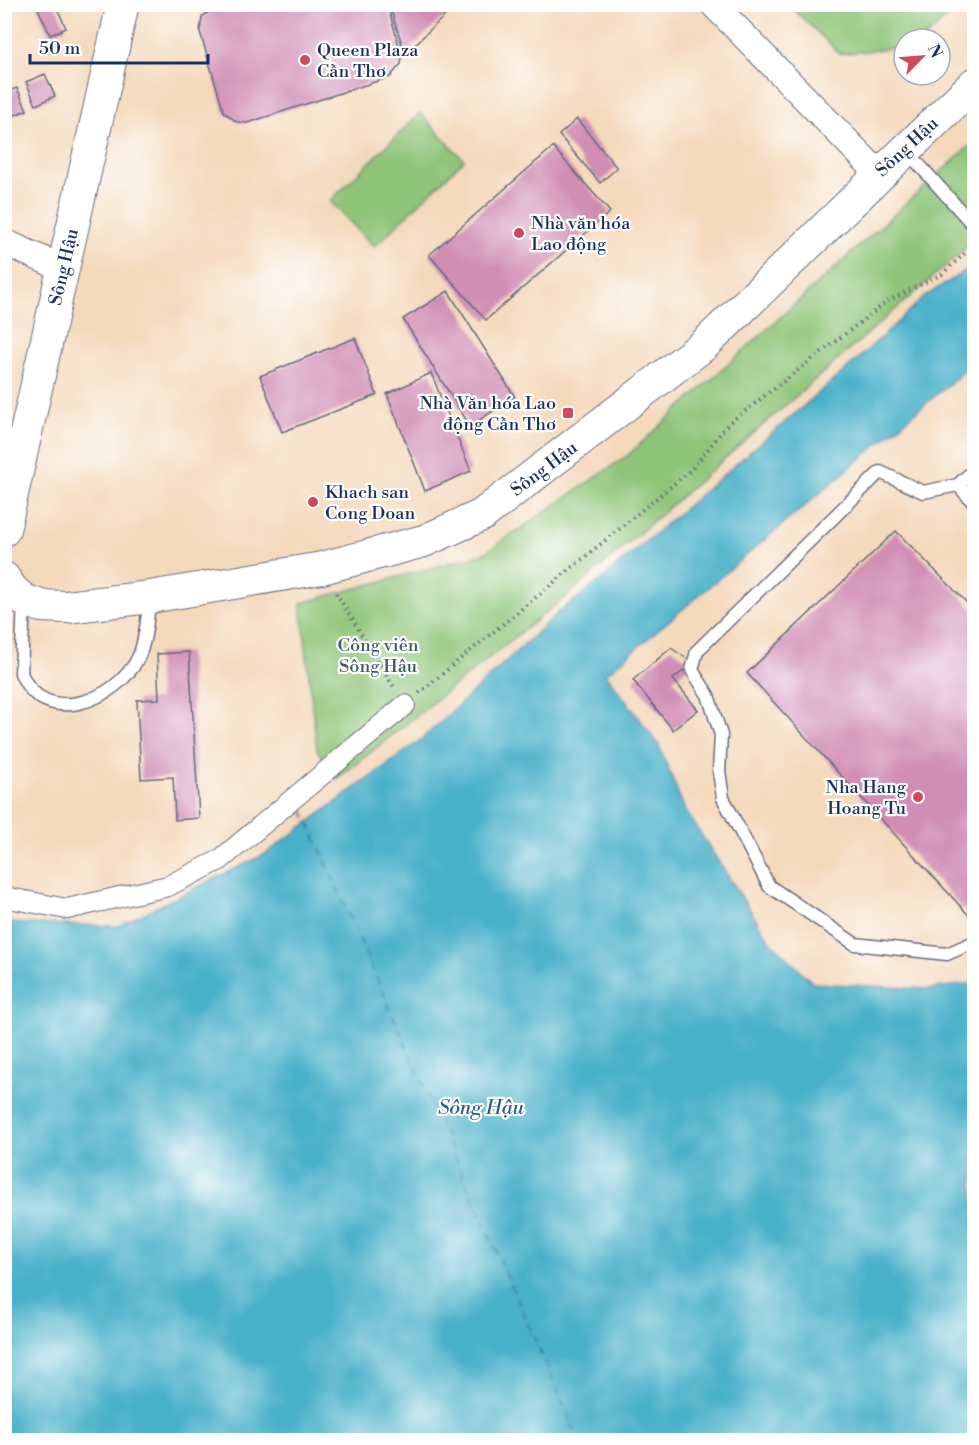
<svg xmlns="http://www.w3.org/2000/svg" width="979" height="1445" font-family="'Libre Bodoni',serif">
	<rect width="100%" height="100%" fill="#fff"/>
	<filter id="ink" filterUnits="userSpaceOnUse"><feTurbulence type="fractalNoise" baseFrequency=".0167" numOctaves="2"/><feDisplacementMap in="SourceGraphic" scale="12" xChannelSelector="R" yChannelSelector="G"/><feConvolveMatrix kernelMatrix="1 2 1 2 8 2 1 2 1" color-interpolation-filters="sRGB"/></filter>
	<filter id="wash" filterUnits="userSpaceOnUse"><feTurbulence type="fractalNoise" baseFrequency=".008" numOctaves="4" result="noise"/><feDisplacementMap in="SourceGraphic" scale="24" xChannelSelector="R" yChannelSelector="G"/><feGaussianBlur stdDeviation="1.35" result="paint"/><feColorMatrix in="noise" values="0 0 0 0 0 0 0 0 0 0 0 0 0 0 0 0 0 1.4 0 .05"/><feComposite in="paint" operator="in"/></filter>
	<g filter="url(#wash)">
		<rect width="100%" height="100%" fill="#f4d9bb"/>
		<path fill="#8ec578" stroke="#547a6b" stroke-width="1.5" d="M789 5H961L924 39H904V47L840 54Z
			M420 113 464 160 374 247 330 201Z
			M974 142V241L573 591 337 779 317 750 301 603 483 554 628 455Z"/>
		<path fill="#4ab0c9" stroke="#327094" stroke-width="1.5" d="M974 265V363L606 674 659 745 684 808 770 941 813 983 929 989 974 983V1440H5V923L118 926 265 854 422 739 561 610 601 580 858 359 924 297Z"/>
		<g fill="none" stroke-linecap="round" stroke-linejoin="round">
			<path stroke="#2b5c83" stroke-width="1.5" stroke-dasharray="8 6" stroke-linecap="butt" d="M303 810 579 1440"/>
		</g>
		<g id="blocks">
			<path fill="#d08eb5" d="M36 4H55L66 28 50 35Z
				M219 4H387L402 56 401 64 390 77 247 123 237 122 224 112 200 32 202 17Z
				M389 4H457L405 54Z
				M45 74 55 96 36 105 26 82Z
				M17 88 27 110 5 119 4 93Z
				M577 119 617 168 600 183 559 135Z
				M553 147 610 212 486 320 429 255Z
				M448 291 515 397 470 426 403 319Z
				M355 338 377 395 282 432 260 376Z
				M431 373 471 471 425 491 387 394Z
				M896 531 974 610V921L747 673Z
				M671 648 693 663 673 679 698 710 673 730 633 680Z
				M189 652 199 818 175 820 173 777 141 779 137 700 159 699 157 654Z"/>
		</g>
	</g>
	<g filter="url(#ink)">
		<use href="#blocks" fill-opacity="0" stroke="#676a7f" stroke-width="1.5"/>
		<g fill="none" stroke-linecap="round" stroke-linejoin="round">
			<g stroke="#676a7f" stroke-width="15">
				<path id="service" d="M906 150 974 226
					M974 470 958 485 974 503
					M958 485 923 492 880 472 697 651 692 670 708 695 721 735 719 771 723 798 769 886 855 944 947 954 974 942
					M24 601 21 673C43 729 117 701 138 658 146 642 147 617 150 599"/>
			</g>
			<g stroke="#676a7f" stroke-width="22">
				<path id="pedestrian" d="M4 897 67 909 168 886 220 860 405 705"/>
			</g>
			<g stroke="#676a7f" stroke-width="28">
				<path id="minor" d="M713 4 879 174
					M4 242 64 269"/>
			</g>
			<g stroke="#676a7f" stroke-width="34">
				<path id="tertiary" d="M4 530 123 4
					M4 578 13 591 24 600 41 606 66 607 150 597 322 568 424 541 482 515 704 345 974 84"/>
			</g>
			<path stroke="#676a7f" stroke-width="4" stroke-dasharray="1.5 4.5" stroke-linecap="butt" d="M336 593 395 689
				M419 693 691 470 728 424 888 301 942 274 974 245"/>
			<use href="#service" stroke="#fff" stroke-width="12"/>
			<use href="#pedestrian" stroke="#fff" stroke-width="20"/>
			<use href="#minor" stroke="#fff" stroke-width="26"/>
			<use href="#tertiary" stroke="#fff" stroke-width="32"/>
		</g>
	</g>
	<g fill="#d1495b" stroke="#fff" stroke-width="2">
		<circle cx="305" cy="60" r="6"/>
		<circle cx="519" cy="233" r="6"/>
		<rect x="562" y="407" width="12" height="12" rx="3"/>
		<circle cx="313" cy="502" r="6"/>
		<circle cx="918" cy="797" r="6"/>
	</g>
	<g text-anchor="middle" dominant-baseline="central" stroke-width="4.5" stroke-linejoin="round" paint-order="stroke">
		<g font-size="18" fill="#1b2f5e" stroke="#fff" text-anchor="start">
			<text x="317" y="50">Queen Plaza<tspan x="317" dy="21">Cần Thơ</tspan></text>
			<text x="531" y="223">Nhà văn hóa<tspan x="531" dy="21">Lao động</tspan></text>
			<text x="556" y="403" text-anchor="end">Nhà Văn hóa Lao<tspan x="556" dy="21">động Cần Thơ</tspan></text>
			<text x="325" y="492">Khach san<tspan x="325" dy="21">Cong Doan</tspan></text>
			<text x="906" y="787" text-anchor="end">Nha Hang<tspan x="906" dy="21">Hoang Tu</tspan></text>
		</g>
		<g font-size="18" fill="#1b2f5e" stroke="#fff">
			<text transform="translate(907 147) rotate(-43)">Sông Hậu</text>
			<text transform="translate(64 267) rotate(-77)">Sông Hậu</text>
			<text transform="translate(544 469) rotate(-37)">Sông Hậu</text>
		</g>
		<g font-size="18" fill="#3e5c66" stroke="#fff">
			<text x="378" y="645">Công viên<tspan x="378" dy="21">Sông Hậu</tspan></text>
		</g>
		<g font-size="20" font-style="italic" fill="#2b5c83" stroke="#fff">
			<text x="481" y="1108">Sông Hậu</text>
		</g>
	</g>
	<rect width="979" height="1445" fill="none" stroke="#fff" stroke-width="24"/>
	<g transform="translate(922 57) rotate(65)"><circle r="28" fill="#ffffff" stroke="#a4acbf" stroke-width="1.5"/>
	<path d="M0-4.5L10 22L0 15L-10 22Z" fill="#d1495b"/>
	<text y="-9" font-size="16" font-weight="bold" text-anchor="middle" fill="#1b2f5e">N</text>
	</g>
	<path d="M30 54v9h178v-9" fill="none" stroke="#1b2f5e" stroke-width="3"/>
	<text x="39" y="54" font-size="18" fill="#1b2f5e" stroke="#ffffff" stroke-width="4.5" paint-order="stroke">50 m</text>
</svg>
